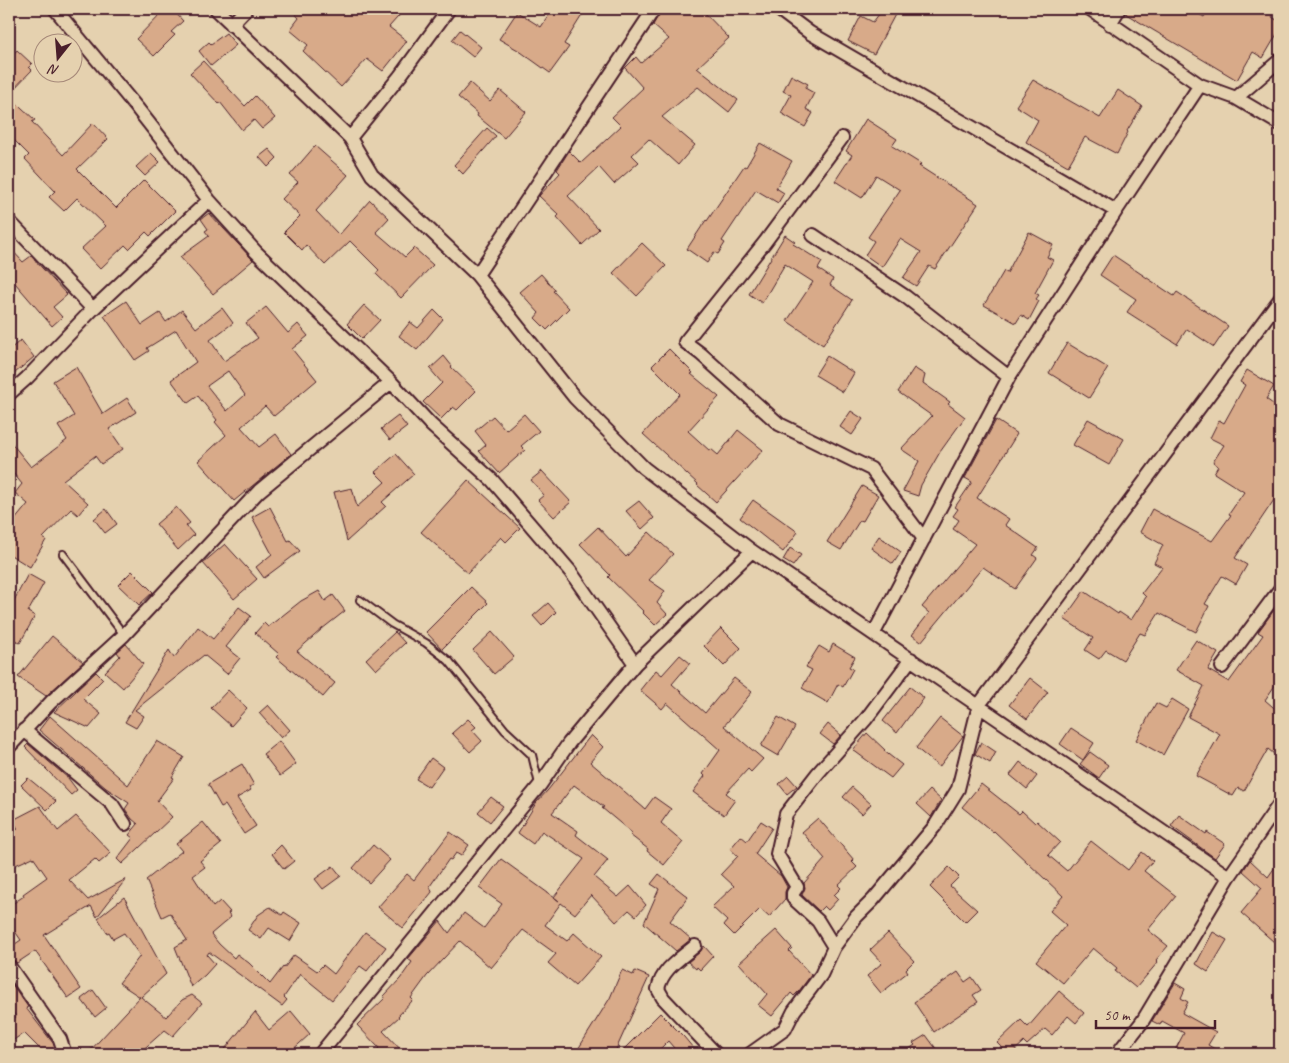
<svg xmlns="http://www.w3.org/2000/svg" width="1289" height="1063" font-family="Caveat,sans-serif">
	<rect width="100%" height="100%" fill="#e5d1af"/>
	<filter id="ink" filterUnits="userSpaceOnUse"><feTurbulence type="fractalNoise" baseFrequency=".02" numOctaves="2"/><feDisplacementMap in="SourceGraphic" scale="10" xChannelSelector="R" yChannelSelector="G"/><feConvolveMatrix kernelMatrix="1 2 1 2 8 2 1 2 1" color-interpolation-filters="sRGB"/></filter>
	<g filter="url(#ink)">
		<path fill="#d8aa89" stroke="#4a1f2b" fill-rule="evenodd" d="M165 9H172L183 21 171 32 175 35 154 56 136 39Z
			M291 9H405L389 27 407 41 383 71 367 59 341 87 303 51 308 45 290 30 299 18Z
			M553 9H586L564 44 569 47 550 73 518 50 499 39 517 12 541 27Z
			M662 9H701L729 38 697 68 738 100 729 112 698 87 662 117 695 145 678 165 649 139 632 155 639 162 614 184 599 167 568 196 599 229 582 245 557 217 559 215 539 196 560 173 557 170 569 151 581 163 621 126 612 117 643 88 625 68 636 57 641 63 669 39 653 25Z
			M883 9H898L874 54 848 41 861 16 873 22Z
			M1127 9H1190L1204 17 1208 9H1277L1272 17 1280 22V29L1263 58 1253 52 1237 80 1126 14Z
			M460 30 481 47 473 57 452 40Z
			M226 33 236 45 211 66 199 51 209 42 211 44Z
			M17 50 32 64 29 67 32 70 9 94V59Z
			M203 61 245 106 255 96 275 118 262 129 254 120 242 130 220 102 219 104 190 73Z
			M791 75 808 84 805 88 814 93 806 109 813 113 805 127 781 113 791 95 783 91Z
			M1033 80 1100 118 1118 90 1142 106 1127 131 1128 132 1117 154 1085 137 1068 166 1026 142 1038 120 1016 106Z
			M470 83 490 101 500 90 526 112 504 138 477 116 478 114 458 97Z
			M9 96 35 120 32 122 63 155 93 123 108 139 77 169 116 208 144 180 175 211 150 236 146 232 129 249 125 245 100 269 81 249 106 226 77 198 64 211 49 197 55 191 25 159 29 155 9 135Z
			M866 119 897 139 892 146 921 164 919 166 978 204 935 269 929 266 916 286 903 278 921 252 900 239 882 267 865 255 874 241 868 237 900 190 876 175 862 198 835 181 852 155 846 151Z
			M487 128 496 136 463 174 454 165Z
			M760 143 792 161 776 188 784 193 778 203 756 190 722 241 725 243 718 254 714 252 707 263 687 249 706 220 707 221 744 166 746 167Z
			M315 146 348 175 316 211 339 235 370 200 389 218 376 232 405 257 414 248 433 265 401 298 376 274 379 270 350 241 325 265 306 245 302 250 284 232 300 216 282 199 298 182 290 175Z
			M269 149 277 158 268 167 259 157Z
			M151 153 160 162 145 176 136 167Z
			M209 213 253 260 213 294 180 257 209 236 205 231 208 229 201 219Z
			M1029 232 1053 245 1047 257 1053 260 1035 293 1039 295 1036 299 1039 301 1029 320 1021 315 1016 323 984 305 1004 271 1007 273Z
			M785 235 795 242 793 244 822 262 818 269 833 279 830 285 852 300 823 345 787 321 813 282 785 264 762 303 749 294Z
			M642 243 666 266 637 296 613 273Z
			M9 247 23 262 31 256 67 295 53 307 62 317 52 326 9 276Z
			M1113 255 1174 296 1177 292 1228 326 1214 347 1187 329 1177 344 1127 312 1136 299 1100 275Z
			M541 274 555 290 553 291 569 308 547 330 535 318 539 313 520 292Z
			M126 301 142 325 160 313 166 322 182 310 196 328 222 308 233 323 210 340 224 361 258 338 246 323 266 307 288 333 298 324 308 336 292 349 317 380 274 416 265 406 241 427 259 447 276 434 291 454 234 501 198 461 226 435 215 422 217 420 198 396 188 403 171 380 196 362 176 330 147 348 149 351 135 360 104 316ZM228 371 245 395 227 411 207 386Z
			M364 305 380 320 362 339 347 324Z
			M434 310 443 319 417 350 399 336 410 322 418 328Z
			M21 340 34 357 9 378V350Z
			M1067 343 1108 368 1089 398 1049 373Z
			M669 349 693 373 691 374 719 397 688 431 710 451 711 449 718 455 738 430 763 450 716 502 697 485 698 484 643 434 680 394 652 366Z
			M444 356 452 366 451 367 476 391 457 410 453 407 441 419 423 402 442 383 430 369Z
			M827 356 854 373 843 392 815 375Z
			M76 367 103 414 127 398 136 412 109 429 123 449 101 464 95 456 63 480 88 503 78 515 71 509 43 538 46 540 30 567 9 554V518L14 521 28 504 15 493 22 484 9 468V440L31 467 67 440 58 426 74 416 53 381Z
			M914 368 925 375 923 383 950 402 948 404 965 417 940 452 921 485 918 496 903 491 919 461 901 449 932 416 898 392Z
			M1247 370 1274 386 1266 399 1280 409V491L1235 558 1247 565 1236 584 1222 576 1205 604 1209 606 1196 632 1159 613 1145 635 1140 633 1123 660 1106 650 1099 659 1085 650 1093 638 1064 619 1084 591 1118 614 1119 612 1131 620 1146 597 1142 593 1162 567 1154 563 1163 545 1140 532 1152 509 1212 541 1231 515 1229 514 1244 492 1214 473 1218 466 1213 462 1224 445 1210 438 1219 420 1224 423 1245 385 1240 382Z
			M851 411 863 419 852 435 840 427Z
			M524 414 539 431 521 446 525 450 499 473 479 451 486 445 475 431 493 416 506 430Z
			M398 416 407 427 390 440 381 429Z
			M1088 419 1124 439 1109 465 1073 445Z
			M996 420 1017 434 977 498 1009 519 1005 525 1038 548 1033 555 1037 558 1015 589 983 567 921 642 912 635 929 613 922 607 975 544 953 529 959 520 953 516 958 509 955 507 972 482 965 478Z
			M396 454 414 474 382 502 386 506 347 541 334 492 352 488 357 507 385 482 375 472Z
			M542 471 571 502 554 517 538 500 544 495 531 480Z
			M468 480 520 528 506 542 501 537 468 573 421 532Z
			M862 486 878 495 863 521 860 520 841 550 827 542Z
			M753 500 798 532 783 552 740 518Z
			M639 501 654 518 642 529 626 511Z
			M176 507 190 523 186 526 194 535 178 550 156 524Z
			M270 507 288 541 290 540 300 551 264 578 256 567 272 554 252 517Z
			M106 509 117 524 105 533 94 519Z
			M598 527 626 557 649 532 673 554 649 580 665 591 657 603 667 614 655 625 642 612 643 611 608 577 610 575 580 544Z
			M879 536 901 552 893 564 871 548Z
			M225 544 257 579 234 599 203 563Z
			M790 548 801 555 793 566 783 560Z
			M132 571 153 592 139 605 118 585Z
			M28 574 44 583 28 612 35 616 20 643 9 636V610Z
			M471 587 488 603 442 649 426 632Z
			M319 591 325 601 333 595 345 611 322 629 297 651 335 683 323 697 276 657 279 654 255 633 264 623 268 627 301 601Z
			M1280 602V678L1265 700 1280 713V759L1268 749 1244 791 1238 788 1233 796 1196 776 1220 734 1188 717 1204 686 1176 670 1196 640 1218 653 1208 670 1229 682 1263 635 1258 632Z
			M548 603 556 612 542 626 533 616Z
			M239 607 251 616 226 647 240 658 227 674 204 655 135 710 144 716 136 728 125 722 169 650 174 658 198 627 213 639Z
			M721 628 741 648 724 666 704 646Z
			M395 632 405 643 376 670 366 659Z
			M492 632 514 657 494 674 473 650Z
			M52 636 83 662 46 696 18 677Z
			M126 644 143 664 123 688 105 672 120 656 117 652Z
			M833 644 855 657 849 667 853 669 843 687 838 684 828 703 802 688 812 670 806 667 819 646 829 652Z
			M680 655 690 663 672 684 705 713 734 678 752 692 724 726 763 759 751 772 748 769 726 793 735 800 724 815 693 792 705 776 703 774 720 750 667 703 662 709 640 690 656 670 662 675Z
			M96 672 103 679 83 699 101 714 89 728 54 712Z
			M1030 678 1048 692 1027 719 1009 705Z
			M910 687 924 698 917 708 916 707 897 733 883 721Z
			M228 690 247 708 231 726 211 708Z
			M1172 699 1188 709 1163 755 1136 740 1156 703 1166 708Z
			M268 705 290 730 281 738 259 713Z
			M50 716 128 785 157 741 184 757 172 777 174 778 157 801 172 817 122 864 117 859 133 838 129 835 138 824 132 819 125 809 129 803 106 788 39 730Z
			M778 717 795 727 778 756 761 746Z
			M940 718 963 736 939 767 916 748Z
			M468 719 476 727 472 730 482 741 470 752 452 733Z
			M828 724 841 735 833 744 820 734Z
			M1071 728 1094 743 1083 760 1060 744Z
			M867 733 885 750 884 751 902 765 891 778 853 750Z
			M591 735 603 747 590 762 645 809 654 797 671 809 661 823 683 842 664 865 647 851 648 849 630 835 632 833 602 808 604 807 574 785 552 813 578 831 576 835 608 860 594 877 618 897 630 886 646 905 636 916 629 910 616 922 591 895 575 914 561 903 545 925 567 941 574 933 601 957 575 986 548 963 556 954 523 930 491 968 460 941 427 976 411 998 413 1000 398 1016 399 1017 383 1031 405 1054H372L379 1048 357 1025 385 998 384 996 400 979 412 962 408 959 440 921 449 933 464 913 484 928 502 904 479 888 501 859 559 901 554 897 584 859 542 831 533 844 518 833 536 803 548 790Z
			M279 741 296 764 280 776 263 754Z
			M981 742 996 752 990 763 975 754Z
			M28 744 68 778 77 790 71 795 25 747Z
			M1090 752 1108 765 1099 778 1080 764Z
			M431 758 443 767 429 787 416 779Z
			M1020 762 1037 776 1027 789 1010 775Z
			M242 764 254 785 249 787 251 790 237 798 256 826 244 834 225 805 221 807 208 784Z
			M788 776 797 786 787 794 779 784Z
			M28 778 56 801 47 810 21 785Z
			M981 784 1019 814 1022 811 1035 823 1037 821 1060 842 1048 855 1067 871 1091 841 1128 870 1142 852 1153 861 1144 871 1176 896 1148 930 1168 946 1156 960 1158 962 1136 988 1115 971 1117 968 1093 948 1063 983 1036 961 1066 925 1050 911 1063 896 994 831 993 832 962 807Z
			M852 787 871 804 862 814 843 797Z
			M930 790 941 800 931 817 917 804Z
			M491 797 503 806 490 822 478 812Z
			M40 806 58 831 76 816 111 853 99 863 95 859 69 880 88 900 126 879 97 917 91 906 44 935 81 989 68 998 35 951 17 963 13 959 9 958V948L21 940 9 923V906L24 896 23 894 47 877 33 857 9 868V833L18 829 13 820Z
			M1179 815 1206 834 1207 832 1225 844 1215 858 1171 826Z
			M818 818 854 860 852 862 857 867 838 885 841 888 834 895 838 899 828 910 824 906 819 911 802 895 805 888 804 883 825 859 802 832Z
			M761 821 772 828 755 854 781 876 787 887 785 892V899L769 917 760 909 734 935 724 925 727 921 712 907 734 886 721 874 738 856 730 849 741 836 747 841Z
			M203 822 221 844 200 861 205 867 193 876 213 907 220 901 230 912 228 913 231 917 211 934 219 944 234 958 237 954 249 963 270 984 283 967 284 968 294 955 317 971 323 965 334 974 365 932 386 947 367 971 360 966 332 1000 300 974 284 997 287 1000 282 1006 209 952 207 955 215 964 205 975 191 987 175 947 187 940 170 913 162 917 146 880 182 851 176 844Z
			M450 832 469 845 461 856 456 853 451 860 449 859 430 886 432 892 403 928 378 907 407 874 414 880Z
			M281 845 294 861 284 869 272 854Z
			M373 845 390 860 369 883 353 868Z
			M1250 860 1268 877 1280 860V935L1274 942 1241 913 1262 888 1243 871Z
			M333 866 341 876 323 889 315 879Z
			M949 867 959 877 950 886 977 910 965 922 930 887Z
			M659 874 688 897 670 921 691 939 676 951 644 923 659 889 651 884Z
			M124 897 166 974 141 997 166 1017 182 1000 192 995 202 1003 173 1036 165 1030 138 1054H87L140 997 119 983 140 956 124 933 113 939 109 932 107 933 98 918Z
			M270 907 282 915 284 912 301 923 290 941 269 928 261 939 248 930 258 915Z
			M776 930 792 948 789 951 811 975 799 991 794 996 791 993 772 1016 758 1005 767 994 739 963Z
			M1213 932 1227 940 1208 972 1196 964Z
			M888 933 914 961 906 969 908 972 881 993 867 976 882 963 870 950Z
			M704 946 713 956 700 970 697 967 696 969 688 962 700 952Z
			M622 970 633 975 635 971 649 977 614 1054H575L610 998Z
			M958 972 965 982 972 977 981 990 973 995 978 1002 934 1032 914 1002Z
			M9 980 28 1007 26 1008 53 1043 56 1052 53 1054H45L24 1033 9 1043V1022L16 1017 9 1005Z
			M1175 983 1185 989 1181 998 1188 1002 1182 1013 1216 1032 1208 1045 1223 1054H1173L1184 1033 1162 1021 1160 1025 1152 1021Z
			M93 990 106 1008 95 1017 81 999Z
			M1059 991 1084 1013 1076 1023 1068 1016 1052 1035 1045 1029 1027 1045 1024 1042 1011 1054H1008L997 1043 1021 1020 1028 1027Z
			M291 1011 310 1034 288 1054H221L255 1012 269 1030Z
			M660 1013 684 1037 698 1054H679L668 1041 655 1054H619Z
			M926 1035 940 1054H902L915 1045 913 1043Z"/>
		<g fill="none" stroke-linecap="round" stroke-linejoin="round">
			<g stroke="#4a1f2b" stroke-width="10">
				<path id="lane" d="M63 554 124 635
					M360 600 392 624 426 643 449 661 505 730 532 755 539 784"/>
			</g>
			<g stroke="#4a1f2b" stroke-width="16">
				<path id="street" d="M55 9 137 108 209 200 256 252 391 382 431 425 492 480 570 571 635 664 569 743 540 785 320 1054
					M216 9 350 138 372 175 477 275 575 398 644 468 752 551 1229 877
					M778 9 810 33 1116 211
					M1090 9 1200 85 1236 98 1280 124
					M1110 24 1119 9
					M231 25 246 9
					M1236 98 1280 60
					M350 138 400 76 449 9
					M842 138 765 242 685 342 701 354 779 424 871 469 924 539
					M9 221 93 309
					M813 235 906 297 1009 377
					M477 275 654 9
					M9 394 27 378 93 309 209 200
					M874 633 1009 377 1116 211 1200 85
					M635 664 752 551
					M1222 667 1280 589
					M24 730 112 804 125 824
					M9 747 51 702 124 635 259 491 391 382
					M695 946C680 959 662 969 658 989L663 998 716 1054
					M834 947 818 921 793 898V893L797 887 777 854 786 814 818 773 866 719 911 659
					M9 966 60 1039 65 1054
					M750 1054 785 1029 794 1011 821 975 834 947 856 917 873 900 935 826 958 789 979 705 1280 299
					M1117 1054 1142 1022 1229 877 1280 803"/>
			</g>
			<use href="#lane" stroke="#e5d1af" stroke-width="6"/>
			<use href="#street" stroke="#e5d1af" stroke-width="12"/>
		</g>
	</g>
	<rect width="1289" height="1063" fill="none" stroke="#e5d1af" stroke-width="30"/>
	<rect x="15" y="15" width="1259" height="1033" fill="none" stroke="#4a1f2b" stroke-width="2" filter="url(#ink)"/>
	<g transform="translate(58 58) rotate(197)"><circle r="24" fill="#e5d1af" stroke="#a78a7a"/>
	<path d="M0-4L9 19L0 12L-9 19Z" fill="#4a1f2b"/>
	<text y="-8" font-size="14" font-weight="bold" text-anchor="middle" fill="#4a1f2b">N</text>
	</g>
	<path d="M1096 1020v8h119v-8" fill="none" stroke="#4a1f2b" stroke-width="2.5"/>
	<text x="1104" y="1020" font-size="15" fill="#4a1f2b" stroke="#e5d1af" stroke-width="4" paint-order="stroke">50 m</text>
</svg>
